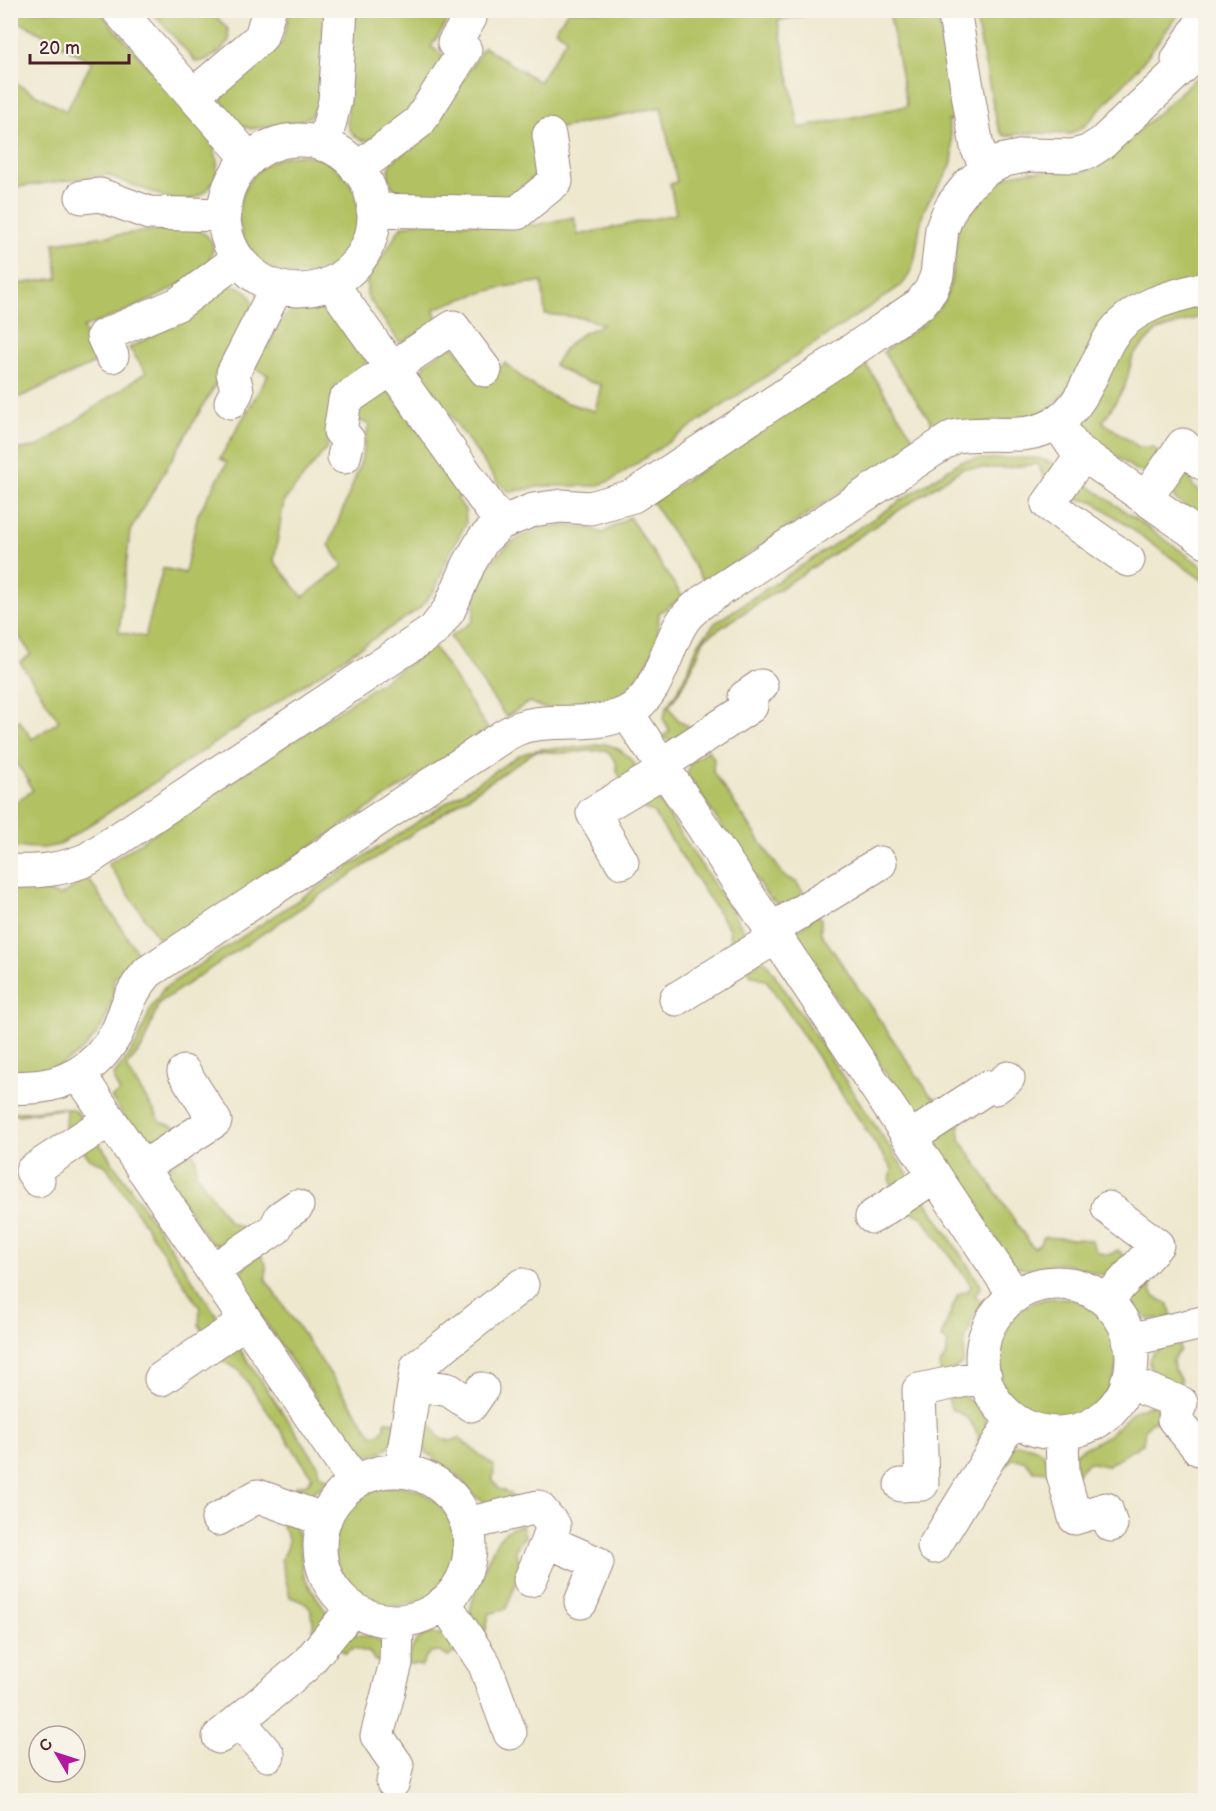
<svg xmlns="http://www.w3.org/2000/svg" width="1216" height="1811" font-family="'Balsamiq Sans',sans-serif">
	<rect width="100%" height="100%" fill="#f7f3e8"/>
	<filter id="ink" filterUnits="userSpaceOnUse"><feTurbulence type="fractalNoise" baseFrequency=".0167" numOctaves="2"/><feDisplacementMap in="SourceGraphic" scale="12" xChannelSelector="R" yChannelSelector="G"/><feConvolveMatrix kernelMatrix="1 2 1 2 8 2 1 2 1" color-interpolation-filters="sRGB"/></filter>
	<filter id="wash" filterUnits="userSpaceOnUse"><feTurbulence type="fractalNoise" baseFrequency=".008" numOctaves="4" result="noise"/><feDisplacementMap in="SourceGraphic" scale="24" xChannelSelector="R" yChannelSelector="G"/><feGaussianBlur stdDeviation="1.35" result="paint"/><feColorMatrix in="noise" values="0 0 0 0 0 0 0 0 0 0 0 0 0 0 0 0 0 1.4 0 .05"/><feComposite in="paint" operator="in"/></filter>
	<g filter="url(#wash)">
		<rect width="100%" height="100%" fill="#eee8cf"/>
		<path fill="#b2c264" stroke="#7e7048" stroke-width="1.5" d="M1037 10H1181V11L1139 67 1086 125 1071 134 1028 133 1005 136 1001 133 997 124 976 19C991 4 1016 10 1033 17Z
			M11 11H99L207 133C226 166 219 196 178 202L107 175 11 188 10 80 66 111 92 62 11 17Z
			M151 11H211L228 29 229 40C221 53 211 60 196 62Z
			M290 11H325L320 103 311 116 299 122 251 129 241 125 227 111 222 102 221 92 246 64 252 67 282 43Z
			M353 11H454L431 47 445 56C432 75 421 98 406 116 398 125 374 144 362 140 353 136 349 131 347 123Z
			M568 11H822L778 21 799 128 907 106 889 11H937L957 119 948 121C950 134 955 149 952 162 947 178 933 191 926 206 913 234 923 259 902 285L612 480 596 486H544L510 492 498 483 421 373 426 363 452 345 483 383 505 363C535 391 555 401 595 411L601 385 577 378 554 365 565 348 580 335 603 324 583 318 545 314 542 282C504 284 469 296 434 309L438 323 400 343 367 296V278L379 262 401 227 417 222 536 225 574 217 578 235 676 214 670 184 677 182 661 107 537 133 543 167 516 196 409 198C393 192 384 181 391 163L433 128 484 47 539 82 567 38 555 30Z
			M1205 70V273L1073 385 1049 409 1036 416 936 429 883 352 924 324 945 300 951 282 959 221 987 188 1011 175 1031 171 1083 172 1102 164Z
			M239 215a60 60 0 1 1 120 0a60 60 0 1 1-120 0Z
			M179 227C192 228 204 229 211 241 230 275 106 319 83 328L97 362 11 401V285L58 278 54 243Z
			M225 285C251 285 255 300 252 322L130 531 119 632 145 637 163 568 185 573 198 514 227 463 220 458 268 375 247 364 257 343 268 348C278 326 280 311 306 307 315 306 322 305 331 307L368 359 359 373 334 388 327 448 284 501 274 561 303 597 343 566 329 545 360 465 369 424 356 420 358 405 387 390 465 492 457 498 465 510 466 523 450 553 435 589 419 609 59 845 44 848 11 847V805L33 790 27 782 29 781 11 756 10 726 19 720 32 739 59 721 20 662 31 654 11 624V451L39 446 146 372 129 348 171 326 209 295Z
			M1205 302V315L1155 332 1133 356 1125 386 1103 422 1139 447H1152L1163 455 1144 472 1137 471 1090 438 1084 427 1085 419C1100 382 1126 329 1165 314 1178 309 1192 306 1205 302Z
			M865 363 916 442 705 583 652 502Z
			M1037 458 1059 465 1045 479 1037 464 1004 468H963L704 639C695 664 685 685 669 706L678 720 693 729 671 742 662 737 670 731 663 719 667 706 677 692 689 668 698 644 716 622 961 461 976 459Z
			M1181 468 1187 472 1193 486 1205 495V521L1175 499 1169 491Z
			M1082 481 1205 568V582L1093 501 1076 499 1070 495Z
			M629 517 683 597 659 613 657 641 648 663 633 683 614 698 591 707 543 708 529 702 506 717 450 637 473 621C475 604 477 587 485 572 510 530 560 516 603 533Z
			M434 647 488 729 163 945 108 864Z
			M605 744C622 748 630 757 639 771L623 782 617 772 616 762 606 750 563 753 536 751 159 1003 142 1048 126 1067 161 1122 178 1128 153 1147 145 1144 111 1098 120 1092 114 1081V1075L136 1045 152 1006 164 988 518 756C536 747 551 749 571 748 582 747 594 746 605 744Z
			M708 750 714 758 713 772 784 876 796 882 806 896C788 905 781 912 766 894L687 774 690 763Z
			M653 792 750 939 735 951 730 944 729 929 653 812 639 807 635 800Z
			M88 878 142 959 114 978C113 987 114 997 111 1005 102 1035 78 1060 48 1070 37 1073 22 1072 11 1072L10 889C28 886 44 890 60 896Z
			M818 914 821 919V933L931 1096 946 1103 919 1116 908 1107 797 939 796 932Z
			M765 960 909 1176 894 1188 890 1181 892 1169 767 981 750 974 746 969Z
			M61 1108 72 1109 83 1118 71 1134 65 1127 66 1108 19 1115 11 1114V1112H25Z
			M959 1124 960 1139 1033 1248 1039 1245 1044 1237 1091 1240 1097 1252 1109 1255 1118 1250 1128 1260 1108 1276C1092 1274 1077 1265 1060 1264 1044 1264 1028 1274 1013 1265L934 1145V1139Z
			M98 1141 222 1323 206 1335 199 1325 200 1308 106 1166 89 1158 82 1149Z
			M190 1149 196 1158V1173L229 1222 243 1228 248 1235 226 1247 210 1242 167 1178 168 1169Z
			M923 1197 978 1281 980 1287 975 1296 983 1302 973 1317 965 1340 963 1364 942 1377 939 1366 946 1356 948 1343 941 1337 958 1294 968 1291 971 1285 922 1217 907 1210Z
			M260 1254 266 1264V1280L372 1435 379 1434 385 1428V1421L399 1422C396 1429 394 1439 390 1445 382 1456 363 1459 353 1453L239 1283C238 1268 249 1263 260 1254Z
			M1143 1275 1150 1281C1150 1296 1155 1299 1169 1304L1172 1318 1148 1319 1136 1309 1131 1296Z
			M997 1358a60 60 0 1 1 120 0a60 60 0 1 1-120 0Z
			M1178 1341 1180 1350 1173 1359 1174 1370 1181 1380 1177 1388C1165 1382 1136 1366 1156 1350 1161 1346 1171 1344 1178 1341Z
			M237 1345 318 1465 319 1474 328 1479C319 1491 309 1497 294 1493L296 1486 307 1484 312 1476 239 1370 223 1361 218 1354Z
			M964 1396C977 1404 987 1417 989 1433L978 1445C978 1427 968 1415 951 1409L948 1397Z
			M1150 1405H1158L1162 1421H1152L1145 1429 1143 1444 1106 1466 1088 1462 1077 1474 1074 1454 1109 1435 1134 1411Z
			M424 1423 431 1424 438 1437 450 1441 459 1438 494 1466 493 1480 499 1489 512 1494 514 1501 495 1504 485 1503 475 1496 459 1477 426 1452 422 1445Z
			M1016 1445C1038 1444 1046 1452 1051 1472L1034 1471 1024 1460 1012 1459 1006 1466 1000 1462Z
			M335 1546a60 60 0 1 1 120 0a60 60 0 1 1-120 0Z
			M285 1519C305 1533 299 1551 303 1572 307 1589 321 1599 327 1614L321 1635 313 1629C314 1608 309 1603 290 1597L281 1559C290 1547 291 1539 282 1527Z
			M522 1525 525 1536 515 1550 522 1568 506 1609 489 1614 485 1633 478 1637C475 1631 470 1622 470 1615 470 1601 492 1546 501 1536 507 1529 513 1527 522 1525Z
			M433 1633 447 1636 460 1649 448 1657 440 1652H431L425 1658 422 1666 407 1664C412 1647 414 1636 433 1633Z
			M355 1634 373 1637 383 1643 387 1663 375 1661 370 1653 354 1648 345 1653 336 1646 347 1636Z"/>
	</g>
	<g filter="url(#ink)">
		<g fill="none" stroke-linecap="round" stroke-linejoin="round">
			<g stroke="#9c847d" stroke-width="35">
				<path id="minor" d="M118 10 249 159
					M954 10 977 147 987 169
					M1178 59 1206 15
					M193 95 261 37 269 10
					M224 215a75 75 0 1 1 150 0a75 75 0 1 1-150 0Z
					M324 145 335 101 341 10
					M357 169 419 122 465 50 454 43 470 18
					M82 197 100 195 149 213 224 215
					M373 210 517 213 556 181 549 135
					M332 284 501 523
					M112 356 103 336 178 304 238 259
					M231 402 237 391 233 373 277 287
					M1057 422 1074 447 1083 454 1206 541
					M1083 454 1048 504 1128 560
					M344 457 348 440 340 431 345 400 453 327 485 370
					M1146 498 1183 445 1202 463
					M627 713 1015 1296
					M661 765 751 706 745 697 761 686
					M622 862 593 813 665 770
					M10 871C39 872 62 870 88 859L434 630 449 610 469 564 483 540 501 523 533 510 561 506 590 508 633 496 863 343 920 304 931 290 937 275 942 229 947 216 953 204 969 184 987 169 1005 160 1029 155 1073 156 1088 152 1102 143 1206 45
					M771 930 880 863
					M676 999 776 937
					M79 1074 355 1482
					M10 1087C56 1091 93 1074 116 1034 123 1021 125 1007 132 995 136 986 142 979 148 972L505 735C510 732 516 729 522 727 555 717 592 729 626 713 661 695 664 649 683 621 688 613 695 608 702 602L953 437C987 429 1025 443 1056 423 1086 403 1093 366 1110 338 1130 306 1172 296 1206 288
					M910 1138 988 1087 995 1088 1008 1078
					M142 1168 215 1121 184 1072
					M38 1180 32 1171 109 1120
					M872 1217 935 1176
					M212 1271 275 1229 281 1217 297 1206
					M982 1358a75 75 0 1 1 150 0a75 75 0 1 1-150 0Z
					M1106 1301 1157 1245 1108 1208
					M1129 1340 1202 1323
					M161 1379 246 1321
					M1127 1382 1181 1403 1174 1419 1199 1449 1206 1444
					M415 1384 449 1390 471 1405 482 1389
					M1062 1433 1063 1474 1075 1518 1106 1509 1111 1525
					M401 1471 417 1367 522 1285
					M320 1546a75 75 0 1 1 150 0a75 75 0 1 1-150 0Z
					M901 1485 922 1484 919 1390 985 1376
					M218 1519 258 1496 325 1520
					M467 1524 538 1507 554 1526 530 1580
					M547 1541 597 1563 581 1602
					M934 1547 1013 1419
					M444 1602 485 1665 510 1733
					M239 1721 268 1755
					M219 1737 305 1666 353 1608
					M393 1782 397 1765 377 1736 396 1663 397 1621"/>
			</g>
			<use href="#minor" stroke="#fff" stroke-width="33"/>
		</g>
	</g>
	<rect width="1216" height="1811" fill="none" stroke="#f7f3e8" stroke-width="36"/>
	<g transform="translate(57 1754) rotate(309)"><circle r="28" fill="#f7f3e8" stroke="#b29e9c" stroke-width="1.5"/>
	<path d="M0-4.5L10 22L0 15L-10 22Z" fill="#b5179e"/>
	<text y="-9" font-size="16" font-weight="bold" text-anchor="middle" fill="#4a1f2b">С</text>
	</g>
	<path d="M30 54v9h99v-9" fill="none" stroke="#4a1f2b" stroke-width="3"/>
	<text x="39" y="54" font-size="18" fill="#4a1f2b" stroke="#f7f3e8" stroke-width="4.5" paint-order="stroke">20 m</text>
</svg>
